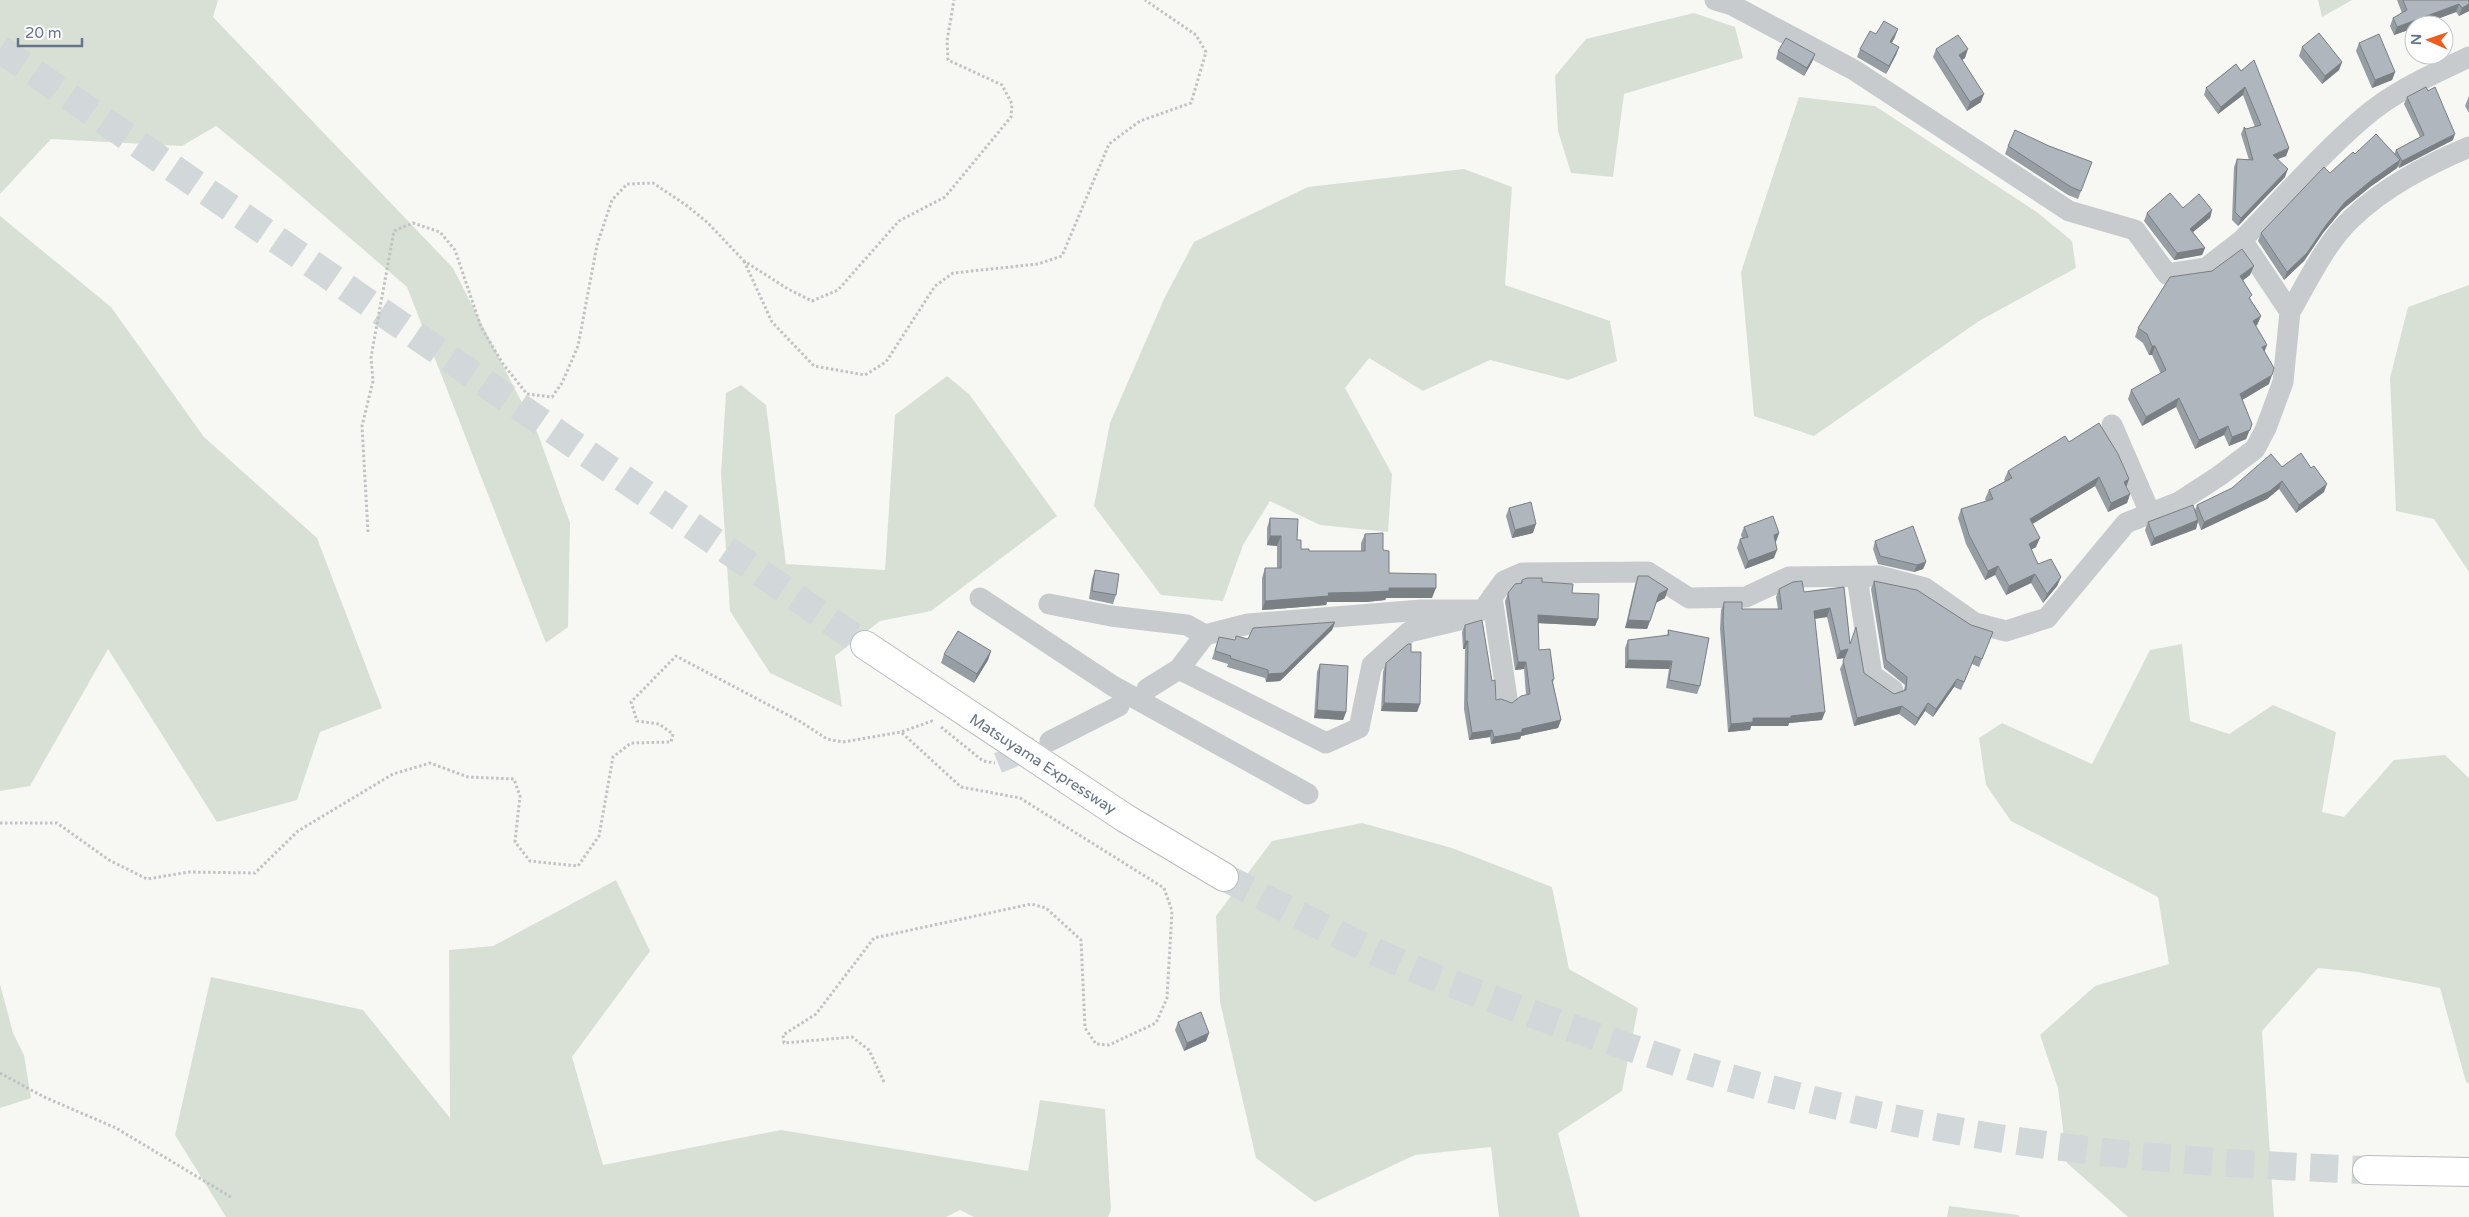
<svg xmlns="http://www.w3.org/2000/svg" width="2469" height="1217" font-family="'Varela Round',sans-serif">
	<rect width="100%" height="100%" fill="#f7f8f4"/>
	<path fill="#d8e0d5" d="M0 0H218L213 17 453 268 538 434 570 523 568 627 546 643 407 287 280 178 216 126 182 146 51 139 0 194Z
		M2318 0H2352L2322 17Z
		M1694 13 1735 27 1743 58 1624 94 1613 177 1571 173 1558 131 1555 76 1586 39Z
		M1799 97 1875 106 2038 213 2072 241 2076 268 1979 321 1814 436 1754 416 1741 272Z
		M1464 169 1512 187 1505 285 1610 321 1617 361 1568 380 1490 360 1423 391 1369 358 1345 388 1392 474 1388 532 1320 525 1270 501 1243 545 1223 601 1161 595 1094 506 1110 423 1165 297 1194 242 1308 187Z
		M0 216 111 307 204 437 317 538 382 708 320 732 297 800 217 822 108 649 30 786 0 791Z
		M2469 285V572L2434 519 2396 511 2390 378 2408 307Z
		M947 376 969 394 1057 516 931 611 880 621 835 656 842 707 770 673 730 611 721 474 726 393 741 385 766 405 786 564 885 570 895 415Z
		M2182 644 2190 721 2229 734 2273 705 2336 732 2322 812 2344 817 2394 760 2445 755 2469 778V1084L2466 1082 2440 988 2358 972 2318 968 2262 1031 2274 1217H2128L2067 1163 2058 1088 2040 1035 2095 986 2169 964 2158 897 2011 821 1986 785 1979 738 2002 723 2092 764 2150 650Z
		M1362 823 1452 848 1552 887 1569 969 1638 1008 1622 1091 1558 1133 1580 1217H1499L1491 1147 1415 1155 1315 1202 1256 1158 1220 1002 1216 916 1272 841Z
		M616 880 650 951 572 1057 603 1165 781 1130 1028 1171 1040 1100 1105 1109 1111 1210 1108 1217H974L960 1210 946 1217H226L175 1135 211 977 363 1010 450 1118 449 950 493 946Z
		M0 984 13 1033 24 1055 31 1098 0 1108Z
		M1949 1206 2018 1215 2020 1217H1947Z"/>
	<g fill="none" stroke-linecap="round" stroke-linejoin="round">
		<path stroke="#d2d7d9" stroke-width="21" stroke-dasharray="21 11" stroke-linecap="butt" d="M998 763 1037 747"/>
		<path stroke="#d2d7d9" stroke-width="28" stroke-dasharray="28 14" stroke-linecap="butt" d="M0 49 865 645
			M1224 877C1281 906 1338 936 1396 961 1425 974 1456 985 1485 996 1648 1059 1819 1108 1992 1137 2116 1157 2241 1165 2367 1170"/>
		<g stroke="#b9bcc0" stroke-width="30">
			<path id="highway" d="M865 645 1125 818 1224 877
				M2367 1170 2469 1172"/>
		</g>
		<path stroke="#c1c2c5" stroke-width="3" stroke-dasharray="2.5 2.5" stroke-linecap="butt" d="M744 261 772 322 814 366 865 375 886 362 935 286 953 273 1038 264 1062 256 1109 144 1140 121 1191 103 1206 52 1196 35 1145 0
			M368 532 362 426 373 381 371 357 394 231 413 223 440 232 455 250 481 327 503 364 527 394 552 397 562 383 578 346 597 245 612 200 627 184 653 183 686 205 708 223 744 261 788 289 812 301 838 290 899 221 945 197 1011 117 1012 104 1002 85 948 60 947 41 954 0
			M941 727 983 761 995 763
			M0 823H57L109 860 147 879 189 872 255 873 298 831 393 774 430 763 468 777 514 779 520 796 515 842 530 861 578 866 599 836 613 757 631 743 671 742 673 734 659 724 637 721 631 702 676 656 801 722 827 739 843 742 901 732 932 721 934 722
			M0 1073 44 1097 116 1128 231 1197
			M884 1082 869 1050 852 1037 784 1043 783 1035 816 1014 874 938 1031 904 1046 908 1081 940 1085 1028 1096 1044 1109 1045 1156 1023 1167 998 1172 911 1164 888 1020 798 961 787 901 732"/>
		<path stroke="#c7cbce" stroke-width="21" d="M1715 0 1732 5 1854 70 2069 211 2135 230 2167 274 2206 268 2242 240
			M2290 312C2308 281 2325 244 2351 219 2384 187 2427 165 2469 147
			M2112 425 2150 513
			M1857 577 1872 675 1893 690
			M1492 597 1507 698
			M980 598 1113 686 1308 794
			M1049 604 1111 616 1187 625 1205 635
			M1179 669 1326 743 1359 728 1372 665 1409 632 1468 618
			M1147 689 1179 669 1205 635 1248 624 1421 610H1483L1504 581 1522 573 1648 572 1689 598 1746 597 1789 577 1879 576 1925 588 1975 623 2006 631 2047 618 2126 523 2179 502 2219 476 2255 449 2266 428 2283 382 2290 312 2242 240C2282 199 2320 155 2363 118 2394 91 2433 74 2469 57
			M1050 741 1119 706"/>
		<use href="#highway" stroke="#fff" stroke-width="28"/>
	</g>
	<path fill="#969da3" d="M2397 0H2469V11L2459 16 2456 12 2421 25H2414V28L2394 35 2390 26 2393 18 2402 13Z
		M1876 34 1895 37 1892 43 1899 47 1896 55 1886 74 1857 57 1860 49Z
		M2359 43 2395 72 2392 80 2372 88 2356 51Z
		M2302 47 2342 62 2339 70 2322 84 2299 56Z
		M1936 49 1965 58 1962 60 1981 102 1967 111 1933 57Z
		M1778 51 1815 54 1812 62 1804 76 1776 59Z
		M2236 64 2289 148 2286 156 2278 159 2285 177 2238 226 2232 220 2234 167 2237 159 2249 160 2241 134 2244 127 2246 129 2255 127 2243 95 2218 114 2204 95 2206 88Z
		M2469 96V113L2465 106Z
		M2407 97 2453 140 2399 168 2398 166 2397 168 2370 187 2342 210 2323 233 2304 261 2284 280 2258 241 2261 233 2330 173 2355 154H2394L2396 150 2420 137 2404 104Z
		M2008 146H2049L2092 162 2078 199 2068 195 2005 154Z
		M2183 208 2212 210 2210 218 2193 232 2205 248 2202 255 2174 260 2144 221 2147 213Z
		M2250 275 2243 280 2251 300 2261 316 2257 325 2255 326 2264 351 2269 384 2242 400 2252 424 2246 439 2229 446 2224 435 2195 449 2176 407 2142 426 2128 399 2131 390 2161 374 2152 355H2149L2143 343 2135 337 2138 328Z
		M2069 442 2126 487 2130 494 2127 503 2108 512 2095 486 2032 524 2036 547 2031 550 2038 564 2061 577 2057 586 2043 603 2031 583 2006 595 1995 575 1985 580 1966 544 1958 518 1961 509 1986 501 1985 499 1989 490 2005 481 2004 480 2008 471Z
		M2282 467 2324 492 2296 513 2279 489 2267 499 2201 530 2198 522 2196 529 2151 546 2145 530 2148 522 2195 510 2197 505Z
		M1509 508 1533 533 1512 538 1506 516Z
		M1270 518 1297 540 1301 549 1309 551H1361V543L1365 534 1383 550 1389 573 1432 598H1386L1385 600 1366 602H1327L1326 605 1262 610V578L1265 568H1277V546L1267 545V528Z
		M1744 527 1779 533 1776 542 1774 558 1745 569 1737 548 1740 539H1742L1741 535Z
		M1875 541 1926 562 1923 569 1914 572 1878 564 1873 549Z
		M1095 570 1116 595 1113 604 1089 599 1092 579Z
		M1638 576 1665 598 1656 602 1647 629 1625 628 1635 585Z
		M1522 580 1542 582 1572 593 1598 619 1595 626 1538 623 1539 650 1554 679 1553 683 1561 720 1558 728 1521 736 1520 739 1491 744 1490 737 1469 740 1464 709 1465 649H1463L1462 632 1465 625 1492 681 1496 700 1512 703 1526 695 1524 669 1515 670 1505 601 1508 593 1521 583Z
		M1874 581 1971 625 1993 632 1979 667 1972 664 1961 690 1954 687 1933 717 1925 711 1915 726 1899 714 1854 726 1840 669 1845 658 1837 659 1827 617 1815 619 1822 720 1789 723 1788 726H1751L1750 730 1728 732 1720 629 1721 610 1724 602 1742 609H1778L1776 597 1779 589 1804 592 1844 587 1850 644 1864 673 1894 694 1904 690 1905 685 1884 668 1871 589Z
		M1335 622 1332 630 1280 681 1266 682 1265 678 1227 667 1228 664 1212 659 1219 637 1235 640 1248 639Z
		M1668 630 1700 686 1697 694 1666 688 1669 669 1625 668V648L1628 640 1667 636Z
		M991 651 988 660 974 683 941 663 944 654Z
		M1411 652 1420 704 1417 712 1381 711 1383 672 1386 663Z
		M1320 664 1346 712 1343 720 1314 718 1317 672Z
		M1178 1022 1209 1033 1206 1041 1184 1051 1175 1030Z"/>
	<path fill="#7a7f84" d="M2459 4 2456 12 2421 25H2414V28L2394 35 2397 27Z
		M2469 4V11L2459 16 2462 8Z
		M1898 29 1895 37 1887 50 1890 42Z
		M1899 47 1896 55 1886 74 1889 66Z
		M1968 49 1965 58 1956 64 1959 55Z
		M1815 54 1812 62 1804 76 1807 68Z
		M2342 62 2339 70 2322 84 2325 76Z
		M2395 72 2392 80 2372 88 2375 80Z
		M2245 87 2243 95 2218 114 2221 107Z
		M1984 94 1981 102 1967 111 1970 102Z
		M2455 134 2453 140 2399 168 2402 161Z
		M2289 148 2286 156 2270 162 2273 155Z
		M2400 160 2397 168 2370 187 2342 210 2323 233 2304 261 2284 280 2287 272 2345 202 2373 179Z
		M2288 169 2285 177 2238 226 2241 218Z
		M2212 210 2210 218 2187 237 2190 229Z
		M2205 248 2202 255 2174 260 2177 253Z
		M2254 266 2250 275 2237 285 2240 276Z
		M2261 316 2257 325 2249 330 2253 321Z
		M2267 345 2264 353 2262 347Z
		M2152 346H2155L2152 355H2149Z
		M2272 375 2269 384 2237 403 2240 394Z
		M2179 398 2176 407 2142 426 2146 417Z
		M2252 424 2246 439 2229 446 2232 437Z
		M2228 426 2224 435 2195 449 2199 440Z
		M2099 477 2095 486 2026 528 2030 519Z
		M2129 479 2126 488 2124 482Z
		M2282 481 2279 489 2267 499 2201 530 2204 522Z
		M2327 484 2324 492 2296 513 2299 505Z
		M2130 494 2127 503 2108 512 2111 503Z
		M2198 520 2196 529 2151 546 2154 538Z
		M1536 524 1533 533 1512 538 1515 530Z
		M1779 533 1776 541 1771 543 1774 535Z
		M1270 536H1281L1277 546 1267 545Z
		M2040 538 2036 547 2026 552 2029 544Z
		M1777 550 1774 558 1745 569 1748 561Z
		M1926 562 1923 569 1914 572 1917 565Z
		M1998 566 1995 575 1985 580 1988 571Z
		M2035 574 2031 583 2006 595 2009 586Z
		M2061 577 2057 586 2043 603 2047 594Z
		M1389 588H1436L1432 598H1386L1385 600 1366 602H1327L1326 605 1262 610 1265 601 1328 593Z
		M1668 589 1665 598 1656 603 1659 594Z
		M1830 608 1827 617 1811 619 1814 611Z
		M1538 615 1598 619 1595 626 1536 623Z
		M1628 620 1650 621 1647 629 1625 628Z
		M1335 622 1332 630 1280 681 1266 682 1268 674Z
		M1465 641H1468L1465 649H1463Z
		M1848 649 1845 658 1837 659 1840 651Z
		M991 651 988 660 974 683 977 674Z
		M1628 660 1672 661 1669 669 1625 668Z
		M1518 662H1526L1524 669 1515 670Z
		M1957 679 1954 687 1933 717 1936 709Z
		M1384 703 1420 704 1417 712 1381 711Z
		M1928 703 1925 711 1915 726 1918 718Z
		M1902 706 1899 714 1854 726 1857 718Z
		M1317 710 1346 712 1343 720 1314 718Z
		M1825 712 1822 720 1789 723 1788 726H1751L1750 730 1728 732 1731 724 1753 718 1791 716Z
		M1561 720 1558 728 1521 736 1520 739 1491 744 1494 737 1522 729Z
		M1492 730 1490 737 1469 740 1472 733Z
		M1209 1033 1206 1041 1184 1051 1187 1043Z"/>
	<path fill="#afb6bd" stroke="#7a7f84" d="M2403 0H2469V4L2462 8 2459 4 2397 27 2393 18 2407 10Z
		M1884 21 1898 29 1890 42 1899 47 1889 66 1860 49 1870 31 1876 34Z
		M2319 33 2342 62 2325 76 2302 47Z
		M2379 34 2395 72 2375 80 2359 43Z
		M1958 35 1968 49 1959 55 1984 94 1970 102 1936 49Z
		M1786 38 1815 54 1807 68 1778 51Z
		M2254 60 2289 148 2273 155 2288 169 2241 218 2235 212 2237 159 2253 160 2244 127 2246 129 2261 125 2245 87 2221 107 2206 88 2236 64 2241 71Z
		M2426 87 2428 91 2435 87 2455 134 2402 161 2396 150 2424 135 2407 97Z
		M2015 130 2049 146 2092 162 2081 191 2071 187 2008 146Z
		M2376 134 2400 160 2373 179 2345 202 2326 225 2307 253 2287 272 2261 233 2324 167 2330 173 2353 152 2355 154Z
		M2170 193 2183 208 2199 194 2212 210 2190 229 2205 248 2177 253 2147 213Z
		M2242 249 2254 266 2240 276 2252 295 2249 298 2261 316 2253 321 2267 345 2262 347 2274 368 2272 375 2240 394 2252 424 2250 430 2232 437 2228 426 2199 440 2179 398 2146 417 2131 390 2166 370 2155 346H2152L2147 334 2138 328 2170 277 2212 271Z
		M2099 423 2118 454 2129 479 2124 482 2130 494 2111 503 2099 477 2030 519 2040 538 2029 544 2038 564 2051 559 2061 577 2047 594 2035 574 2009 586 1998 566 1988 571 1969 535 1961 509 1993 499 1989 490 2012 478 2008 471 2065 436 2069 442Z
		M2301 453 2311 468 2314 466 2327 484 2299 505 2282 481 2270 491 2204 522 2197 505 2232 488 2271 454 2282 467Z
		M1531 502 1536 524 1515 530 1509 508Z
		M2193 505 2198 520 2154 538 2148 522Z
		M1773 516 1779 533 1774 535 1777 550 1748 561 1740 539 1748 537 1744 527Z
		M1270 518 1298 519 1297 540H1301V549H1309V551H1365V534L1383 533V550L1389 551V573L1436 574V588H1389V591L1370 592 1328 593 1329 596 1265 601V568H1281V536H1270Z
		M1913 526 1926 562 1917 565 1880 556 1875 541Z
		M1095 570 1119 574 1116 595 1092 591Z
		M1638 576H1648L1668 589 1659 594 1650 621 1628 620Z
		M1527 578H1542V582L1573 584 1572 593 1599 594 1598 619 1538 615 1539 650 1550 649 1554 679 1552 680 1561 720 1522 729V732L1494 737 1492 730 1472 733 1467 701 1468 641H1465V625L1482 620 1492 681 1495 680 1496 700 1501 699 1512 703 1521 696 1530 694 1526 662H1518L1508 593 1515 584 1522 583V580Z
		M1802 581 1804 592 1844 587 1850 644 1856 627 1864 673 1894 694 1906 690 1907 677 1886 660 1874 581 1917 590 1971 625 1993 632 1982 659 1975 656 1964 682 1957 679 1936 709 1928 703 1918 718 1902 706 1857 718 1843 661 1848 649 1840 651 1830 608 1814 611 1825 712 1791 716V718H1753V722L1731 724 1723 621 1724 602H1742V609H1782L1779 589 1793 582Z
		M1335 622 1283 673 1268 674V670L1230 658 1231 656 1215 651 1219 637 1235 640 1236 636 1248 639 1253 628Z
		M1668 630 1709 638 1700 686 1669 680 1672 661 1628 660V640L1669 635Z
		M958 631 991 651 977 674 944 654Z
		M1408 644H1411V652H1421L1420 704 1384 703 1386 663Z
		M1320 664 1348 666 1346 712 1317 710Z
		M1201 1012 1209 1033 1187 1043 1178 1022Z"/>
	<g text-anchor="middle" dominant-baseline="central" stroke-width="5" stroke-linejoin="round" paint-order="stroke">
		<g font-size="15" fill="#657587" stroke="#fff">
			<text transform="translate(1043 764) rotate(33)">Matsuyama Expressway</text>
		</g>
	</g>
	<g transform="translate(2429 40) rotate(272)"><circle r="24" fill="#ffffff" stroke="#c1c8cf"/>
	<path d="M0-4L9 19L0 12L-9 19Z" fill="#ed5d1f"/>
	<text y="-8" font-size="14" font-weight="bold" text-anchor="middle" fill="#657587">N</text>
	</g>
	<path d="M18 38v8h64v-8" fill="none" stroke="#657587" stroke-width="2.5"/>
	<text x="25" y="38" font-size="15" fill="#657587" stroke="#ffffff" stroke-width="4" paint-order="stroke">20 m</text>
</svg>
